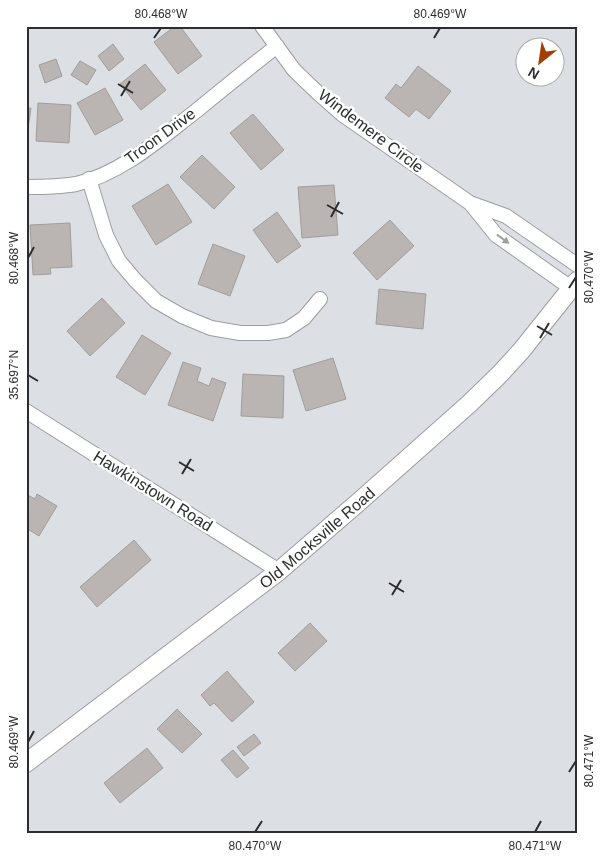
<svg xmlns="http://www.w3.org/2000/svg" width="603" height="859" font-family="Arial,sans-serif">
	<rect width="100%" height="100%" fill="#dce0e4"/>
	<path fill="#bab5b2" stroke="#a19d9a" d="M175 26H180L202 56 178 74 154 42Z
		M113 44 124 59 109 71 98 56Z
		M56 59 62 76 45 83 39 65Z
		M80 61 96 70 87 85 71 75Z
		M145 64 166 90 141 110 120 84Z
		M418 66 451 91 429 119 416 109 409 117 385 98 396 84 401 88Z
		M105 88 123 120 95 135 77 103Z
		M38 103 71 105 69 143 36 141Z
		M26 108H31L26 143Z
		M253 114 284 150 261 170 230 133Z
		M202 155 235 187 214 209 180 177Z
		M168 184 192 222 156 245 132 206Z
		M334 185 338 235 302 238 298 187Z
		M277 212 301 246 277 263 253 230Z
		M390 220 414 246 377 280 353 253Z
		M70 223 72 267 50 268 51 274 33 275 30 225Z
		M213 244 245 256 230 296 198 284Z
		M379 289 426 294 423 329 376 324Z
		M102 298 125 323 90 356 67 331Z
		M142 335 171 353 145 395 116 377Z
		M333 358 346 399 306 411 293 370Z
		M183 362 201 368 197 381 209 386 212 378 226 383 213 421 168 405Z
		M243 374 284 376 283 418 241 416Z
		M26 494 35 499 37 494 57 506 39 536 26 528Z
		M134 540 151 560 97 607 80 587Z
		M310 623 327 641 295 671 278 653Z
		M227 671 254 702 232 722 214 703 210 706 201 695Z
		M177 709 202 734 182 753 157 729Z
		M254 734 261 743 244 756 237 747Z
		M147 748 163 768 120 803 104 783Z
		M233 750 249 768 237 778 221 760Z"/>
	<g fill="none" stroke-linecap="round" stroke-linejoin="round">
		<g stroke="#9a9ea1" stroke-width="16">
			<path id="minor" d="M262 26 294 70 318 93 343 115 470 203 506 216 577 265
				M89 179 106 235 119 261 135 280 156 301 182 316 211 328 240 333H268L286 330 304 318 320 299
				M26 187C43 187 59 187 76 184 121 174 161 138 196 111 223 89 250 67 277 46
				M471 204 496 235 571 288
				M26 411 279 571"/>
		</g>
		<g stroke="#9a9ea1" stroke-width="20">
			<g id="tertiary">
				<path id="s1" d="M26 763 279 571 361 500 469 404 499 375 521 351 577 281"/>
			</g>
		</g>
		<use href="#minor" stroke="#fff" stroke-width="14"/>
		<use href="#tertiary" stroke="#fff" stroke-width="18"/>
	</g>
	<defs><path id="oneway-solid" d="M-6-.8H1V-3.2L6.5 0L1 3.2V.8H-6Z" transform="scale(1.25)"/></defs>
	<use fill="#a0a0a1" href="#oneway-solid" transform="translate(503 239) rotate(36)"/>
	<path fill="none" stroke="#2c2d2e" stroke-width="2" d="M154 38 161 28M434 38 440 28M118 84 133 93M121 96 130 81M327 205 343 214M331 217 339 202M28 258 34 247M569 288 576 277M537 326 552 335M540 338 549 323M28 375 38 381M179 462 194 471M182 474 191 459M389 583 404 592M392 595 401 580M28 742 34 731M569 772 576 761M255 832 262 821M535 832 541 821"/>
	<g text-anchor="middle" dominant-baseline="central" stroke-width="5" stroke-linejoin="round" paint-order="stroke">
		<g font-size="16" fill="#2c2d2e" stroke="#fff">
			<text transform="translate(371 131) rotate(37)">Windemere Circle</text>
			<text transform="translate(160 136) rotate(-36)">Troon Drive</text>
			<text transform="translate(153 491) rotate(32)">Hawkinstown Road</text>
			<text stroke="none"><textPath href="#s1" startOffset="368">Old Mocksville Road</textPath></text>
		</g>
	</g>
	<rect width="603" height="859" fill="none" stroke="#ffffff" stroke-width="55"/>
	<g transform="translate(540 62) rotate(210)"><circle r="24" fill="#ffffff" stroke="#ababab"/>
	<path d="M0-4L9 19L0 12L-9 19Z" fill="#a23f04"/>
	<text y="-8" font-size="14" font-weight="bold" text-anchor="middle" fill="#2c2d2e">N</text>
	</g>
	<rect x="28" y="28" width="548" height="804" fill="none" stroke="#2c2d2e" stroke-width="2"/>
	<g font-size="12" text-anchor="middle" fill="#2c2d2e">
		<text x="161" y="18">80.468°W</text>
		<text x="440" y="18">80.469°W</text>
		<text transform="translate(14 258) rotate(-90)" y="4">80.468°W</text>
		<text transform="translate(589 277) rotate(-90)" y="4">80.470°W</text>
		<text transform="translate(14 375) rotate(-90)" y="4">35.697°N</text>
		<text transform="translate(14 742) rotate(-90)" y="4">80.469°W</text>
		<text transform="translate(589 761) rotate(-90)" y="4">80.471°W</text>
		<text x="255" y="850">80.470°W</text>
		<text x="535" y="850">80.471°W</text>
	</g>
</svg>
